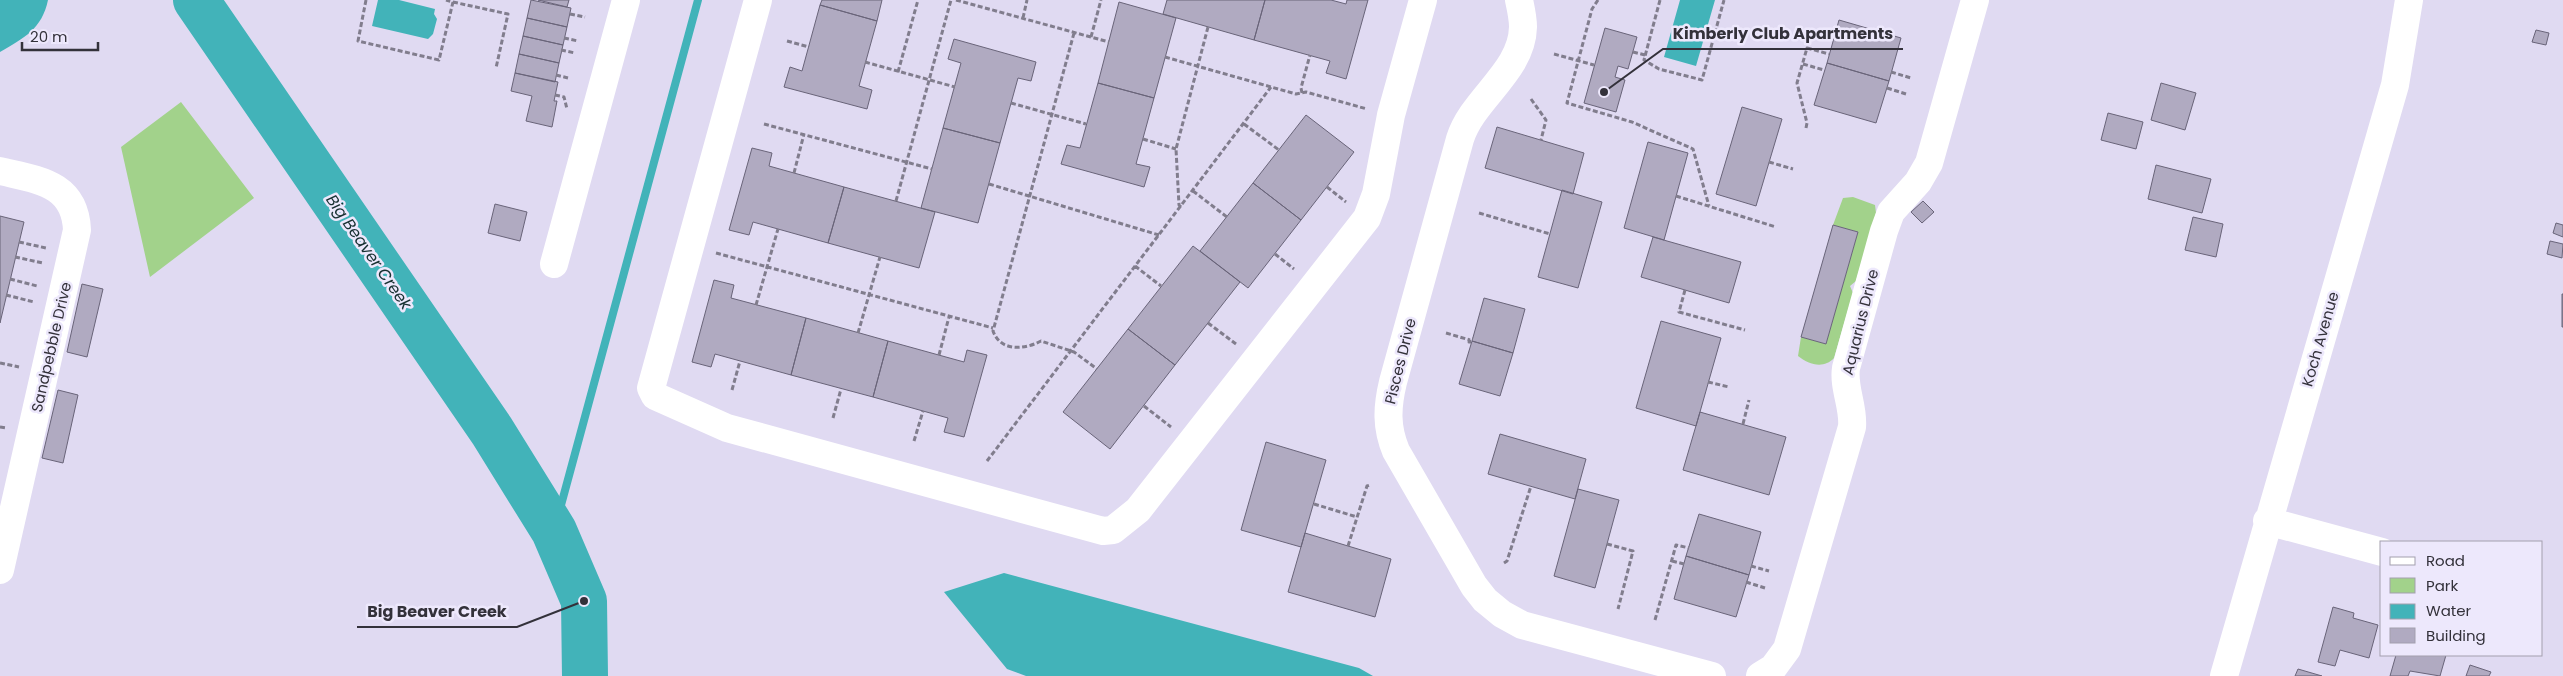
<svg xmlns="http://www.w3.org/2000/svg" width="2563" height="676" font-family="Poppins,sans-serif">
	<rect width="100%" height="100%" fill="#e0daf2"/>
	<path fill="#a2d28b" d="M181 102 254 198 150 277 121 147Z
		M1853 197 1875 205 1876 213 1856 281 1850 286 1853 293 1834 358C1824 369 1809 365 1798 356L1801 337 1826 344 1858 232 1833 225 1843 198Z"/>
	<path fill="#42b3b9" d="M0 0H48C42 29 24 38 0 52Z
		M378 0H399L435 9 434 14 437 19 433 34 428 39 372 26Z
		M1680 0H1715L1696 66 1664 57Z
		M1004 573 1359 668 1373 676H1026L1007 669 944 592Z"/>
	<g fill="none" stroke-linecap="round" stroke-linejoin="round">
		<path stroke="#42b3b9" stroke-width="8" d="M554 531 698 0"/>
		<path stroke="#42b3b9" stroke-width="46" d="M196 0 492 431 554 531 584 601 585 676"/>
	</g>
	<path fill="#b0aac1" stroke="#696479" d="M531 0 571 8 567 27 527 18Z
		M538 0H569L567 7Z
		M822 0H882L877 21 820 5Z
		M1167 0H1265L1254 40 1163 14Z
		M1265 0H1331L1346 4 1347 0H1368L1346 79 1326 73 1330 61 1254 40Z
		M1119 2 1176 18 1154 98 1098 83Z
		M820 5 877 21 859 86 872 90 867 109 784 87 790 67 802 71Z
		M527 18 567 27 563 45 523 36Z
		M1839 20 1901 38 1889 81 1827 63Z
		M1605 28 1637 37 1628 69 1618 66 1615 77 1625 80 1616 112 1584 103Z
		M2536 30 2549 33 2546 45 2532 42Z
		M523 36 563 45 559 63 519 54Z
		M954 39 1036 62 1031 81 1018 78 1000 143 943 128 961 63 948 59Z
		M519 54 559 63 555 82 515 73Z
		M1827 63 1889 81 1876 123 1814 105Z
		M515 73 558 82 554 101H557L552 127 526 121 532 96 511 91Z
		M1098 83 1154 98 1136 164 1150 167 1144 187 1061 164 1067 145 1080 148Z
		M2161 83 2196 93 2185 130 2151 120Z
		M1742 107 1782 119 1756 206 1716 194Z
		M2108 113 2143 122 2136 149 2101 140Z
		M1306 115 1354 152 1301 220 1253 183Z
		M1497 127 1584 153 1573 194 1485 168Z
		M943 128 1000 143 978 223 921 208Z
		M1648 142 1688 153 1664 240 1624 228Z
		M752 148 772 153 769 166 844 187 828 243 753 222 749 235 729 230Z
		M2156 165 2211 179 2202 213 2148 199Z
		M1253 183 1301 220 1248 288 1200 251Z
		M844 187 935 212 919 268 828 243Z
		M1562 190 1602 202 1578 288 1538 277Z
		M1923 201 1934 212 1922 223 1911 212Z
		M495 204 527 212 520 241 488 233Z
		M0 216 24 222 0 323Z
		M2193 217 2223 224 2216 257 2185 250Z
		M2556 223 2563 225V237L2553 233Z
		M1833 225 1858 232 1826 344 1801 337Z
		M1653 237 1741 262 1729 303 1641 277Z
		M2550 241 2563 244 2562 258 2547 254Z
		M1193 246 1240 282 1175 365 1128 329Z
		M714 280 734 285 731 298 806 318 791 375 715 354 711 367 692 362Z
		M82 284 103 289 87 357 67 352Z
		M2562 294H2563V327H2562Z
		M1484 298 1525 309 1513 353 1472 341Z
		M806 318 888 341 873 397 791 375Z
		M1661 321 1721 338 1696 426 1636 408Z
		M1128 329 1175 365 1110 449 1063 412Z
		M888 341 964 362 967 350 987 355 964 437 944 432 948 418 873 397Z
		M1472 341 1513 353 1500 396 1459 384Z
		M58 390 78 395 63 463 42 458Z
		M1700 412 1786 437 1769 495 1683 470Z
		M1500 434 1586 459 1575 499 1488 474Z
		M1266 442 1326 460 1301 547 1241 530Z
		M1578 489 1619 500 1595 588 1554 576Z
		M1699 514 1761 532 1749 575 1686 556Z
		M1305 533 1391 559 1375 617 1288 592Z
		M1686 556 1749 575 1736 617 1674 599Z
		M2333 607 2354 613 2353 618 2378 625 2369 658 2340 650 2335 666 2318 662Z
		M2396 655H2446L2440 676 2410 671 2408 676H2390Z
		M2470 665 2491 672 2489 676H2466Z
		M2298 669 2322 676H2295Z"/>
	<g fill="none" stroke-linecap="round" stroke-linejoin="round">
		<path stroke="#817d8d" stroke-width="3" stroke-dasharray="5 2.5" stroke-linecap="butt" d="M366 0 358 41 439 60 453 2 446 0
			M956 0 1109 42
			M1598 0 1592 9 1567 103 1632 122 1693 149 1709 206
			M1660 0 1644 60 1659 69 1702 80 1724 0
			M453 2 508 14 496 68
			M570 14 585 17
			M1023 18 1027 0
			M1074 33 993 331C1001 353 1026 349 1041 341L1074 352 1097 369
			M1091 37 1101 0
			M564 38 578 41
			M787 41 809 47
			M561 50 575 53
			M1633 52 1645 55
			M1554 54 1594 65
			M1165 57 1296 94 1306 92 1367 109
			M865 62 955 87
			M1803 64 1824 70
			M898 72 918 0
			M1891 72 1911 78
			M556 75 568 78
			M1887 88 1906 94
			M1302 93 1301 88 1310 55
			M555 95 564 97 567 109
			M1531 99 1546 120 1541 140
			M1011 103 1086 124
			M764 124 932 169
			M1244 124 1279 150
			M1806 128 1807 123 1797 83 1807 48 1829 54
			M1143 139 1176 149
			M1769 162 1793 169
			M794 173 804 134
			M989 184 1159 235
			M1327 187 1346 202
			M1193 191 1227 217
			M1676 196 1776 227
			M896 201 951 0
			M1181 207 1179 205 1176 149 1208 27
			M1479 213 1550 234
			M19 242 46 248
			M716 253 993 328
			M1275 254 1294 269
			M15 257 43 263
			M1135 266 1161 286
			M10 279 37 286
			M1685 290 1679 312 1745 330
			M6 295 34 302
			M756 305 778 229
			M1208 323 1236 344
			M858 333 880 257
			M1446 333 1470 340
			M1471 342H1469L1470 339H1473
			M939 355 949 317
			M0 363 19 367
			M1708 382 1729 387
			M732 390 740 361
			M1144 406 1171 427
			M833 418 841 389
			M1743 424 1749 400
			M0 427 7 428
			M914 441 923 411
			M987 461 1271 87
			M1314 504 1357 517
			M1607 544 1633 551 1618 609
			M1348 546 1367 486 1370 485
			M1672 561 1684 564
			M1504 563 1507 561 1531 486
			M1751 566 1769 571
			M1746 582 1765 588
			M1655 620 1676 545 1689 548"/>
		<path stroke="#fff" stroke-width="28" d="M758 0 653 381 651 388 655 396 727 428 1103 531 1113 530 1138 510 1367 218 1376 194 1391 115 1423 0
			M1519 0C1521 9 1523 18 1523 27 1522 72 1473 98 1460 139L1393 382C1387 407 1386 427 1396 451L1474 586 1485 600 1502 614 1522 625 1712 676
			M0 171C38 180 75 183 77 230L0 570
			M554 264 626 0
			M2267 521 2382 552
			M1760 676 1773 668 1787 649 1852 427C1854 407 1843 388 1846 368L1884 231 1891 212 1918 182 1929 163 1975 0
			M2224 676 2395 85 2409 0"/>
	</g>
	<g text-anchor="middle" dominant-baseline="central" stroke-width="5" stroke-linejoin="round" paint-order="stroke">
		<g font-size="15" fill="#33313a" stroke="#ede8fc">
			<text transform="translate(1860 322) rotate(-76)">Aquarius Drive</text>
			<text transform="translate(2320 339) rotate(-74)">Koch Avenue</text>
			<text transform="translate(51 347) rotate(-77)">Sandpebble Drive</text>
			<text transform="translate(1400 361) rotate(-76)">Pisces Drive</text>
		</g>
		<g font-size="16" font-style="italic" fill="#173031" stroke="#ede8fc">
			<text transform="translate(369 252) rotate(55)">Big Beaver Creek</text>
		</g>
	</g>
	<path fill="none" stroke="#33313a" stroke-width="2" d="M1604 92L1663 49H1903M584 601L517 627H357"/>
	<g fill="#33313a" stroke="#ede8fc" stroke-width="2">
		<circle cx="1604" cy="92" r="5"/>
		<circle cx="584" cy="601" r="5"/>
	</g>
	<g font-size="16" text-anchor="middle" font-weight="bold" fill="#33313a" stroke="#ede8fc" stroke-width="5" stroke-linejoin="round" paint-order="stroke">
		<text x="1783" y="39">Kimberly Club Apartments</text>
		<text x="437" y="617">Big Beaver Creek</text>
	</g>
	<rect x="2380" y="541" width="162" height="115" fill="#ede8fc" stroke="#a39fae"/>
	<rect x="2390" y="557" width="25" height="8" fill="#ffffff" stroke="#a39fae"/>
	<text x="2426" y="566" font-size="15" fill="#33313a">Road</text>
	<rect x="2390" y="578" width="25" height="15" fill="#a2d28b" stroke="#a39fae"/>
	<text x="2426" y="591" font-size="15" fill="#33313a">Park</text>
	<rect x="2390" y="604" width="25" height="15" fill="#42b3b9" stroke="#a39fae"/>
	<text x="2426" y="616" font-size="15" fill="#33313a">Water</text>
	<rect x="2390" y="628" width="25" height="15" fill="#b0aac1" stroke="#a39fae"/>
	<text x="2426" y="641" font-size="15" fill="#33313a">Building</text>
	<path d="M22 42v8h76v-8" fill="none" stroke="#33313a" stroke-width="2.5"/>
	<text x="30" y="42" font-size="15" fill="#33313a" stroke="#ede8fc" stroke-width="4" paint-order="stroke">20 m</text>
</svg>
